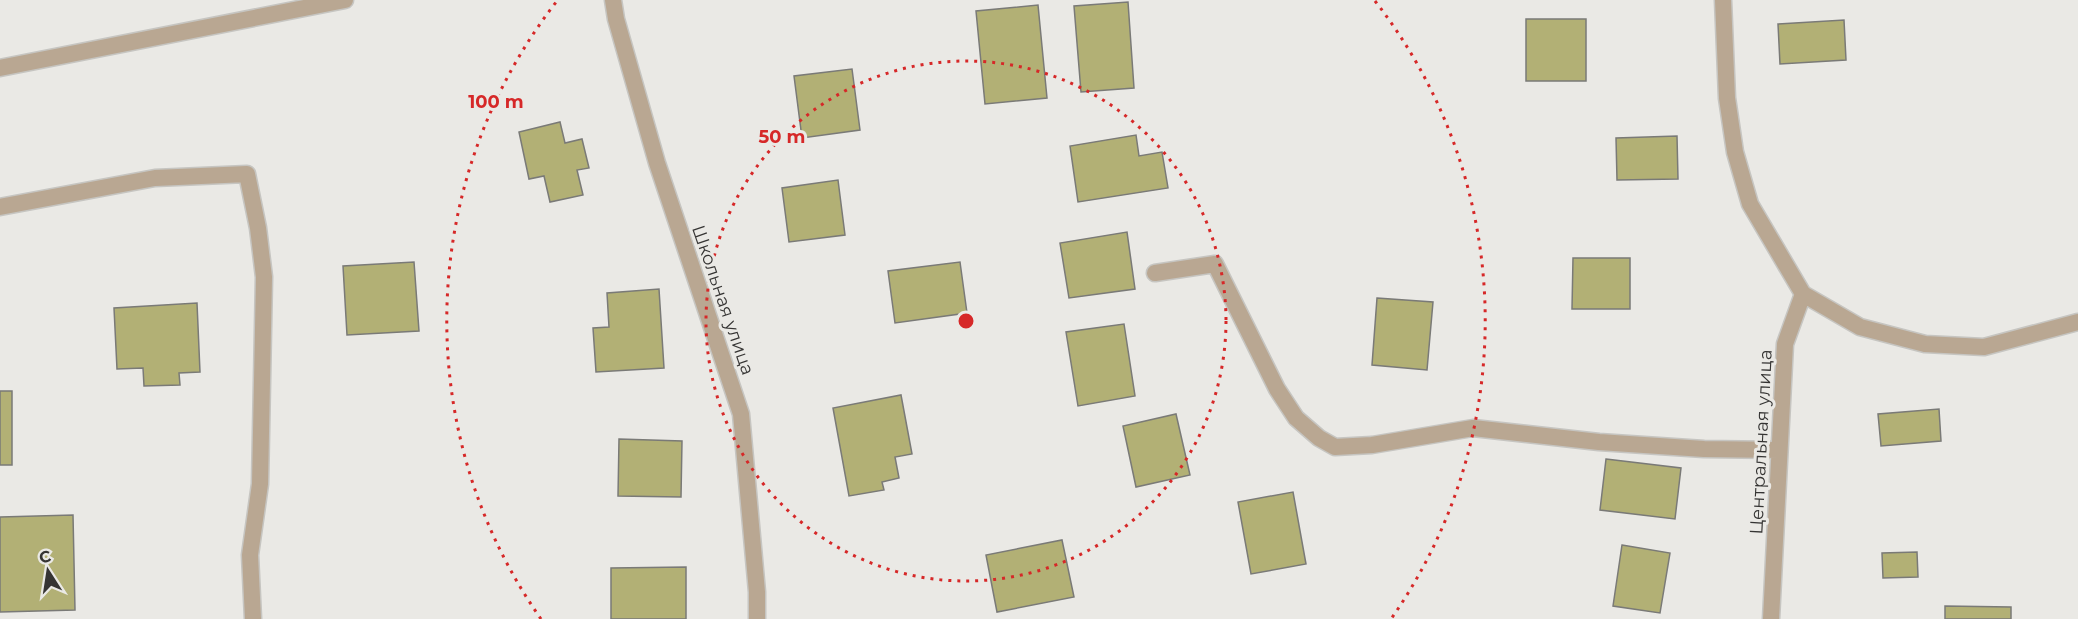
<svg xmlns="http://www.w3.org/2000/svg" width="2078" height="619" font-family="Montserrat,sans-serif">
	<rect width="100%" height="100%" fill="#eae9e5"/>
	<path fill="#b2b075" stroke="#7a7a77" stroke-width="1.5" d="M1128 2 1134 88 1081 92 1074 6Z
		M1038 5 1047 98 985 104 976 11Z
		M1526 19H1586V81H1526Z
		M1844 20 1846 60 1780 64 1778 24Z
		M852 69 860 130 802 138 794 76Z
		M560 122 565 143 582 139 589 168 577 170 583 195 550 202 544 176 529 179 519 132Z
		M1136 135 1139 156 1162 152 1168 188 1078 202 1070 146Z
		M1677 136 1678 179 1617 180 1616 138Z
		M838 180 845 235 789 242 782 188Z
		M1127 232 1135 289 1069 298 1060 243Z
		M1573 258H1630V309H1572Z
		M414 262 419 331 347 335 343 266Z
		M960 262 967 313 895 323 888 271Z
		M659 289 664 368 596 372 593 328 609 327 607 293Z
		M1377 298 1433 302 1427 370 1372 365Z
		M197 303 200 372 179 373 180 385 144 386 143 368 117 369 114 308Z
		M1124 324 1135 396 1078 406 1066 332Z
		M0 391H12V465H0Z
		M901 395 912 454 895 457 899 478 882 482 884 490 849 496 833 408Z
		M1939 409 1941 441 1881 446 1878 414Z
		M1176 414 1190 475 1136 487 1123 426Z
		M619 439 682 441 681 497 618 496Z
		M1606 459 1681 468 1675 519 1600 510Z
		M1293 492 1306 564 1251 574 1238 502Z
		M73 515 75 610 0 612V517Z
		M1062 540 1074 597 997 612 986 555Z
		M1622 545 1670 553 1660 613 1613 606Z
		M1917 552 1918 577 1883 578 1882 553Z
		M686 567V619H611V568Z
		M1945 606 2011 607V619H1945Z"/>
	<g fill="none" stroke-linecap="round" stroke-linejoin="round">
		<g stroke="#c6c5c1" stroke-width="19">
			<path id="minor" d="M613 0 616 19 657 163 741 414 757 592V619
				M1723 0 1727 98 1735 152 1750 204 1803 294 1785 344 1771 619
				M0 207 155 178 247 174 258 228 264 277 260 484 250 555 253 619
				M1155 273 1215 264 1277 389 1296 418 1319 438 1335 447 1372 445 1473 428 1599 442 1704 449 1779 450
				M1803 294 1860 327 1925 344 1984 347 2078 322"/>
		</g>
		<g stroke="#c6c5c1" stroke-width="19">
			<path id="tertiary" d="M0 68 345 0"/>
		</g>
		<use href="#minor" stroke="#b9a792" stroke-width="16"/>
		<use href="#tertiary" stroke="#b9a792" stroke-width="16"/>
	</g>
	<g fill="none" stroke="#d62828" stroke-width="3" stroke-dasharray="3 6">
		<circle cx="966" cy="321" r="260"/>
		<path d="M541 619A519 519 0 0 1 557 1M1375 1A519 519 0 0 1 1391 619"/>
	</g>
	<g text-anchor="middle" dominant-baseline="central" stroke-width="6" stroke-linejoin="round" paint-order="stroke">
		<g font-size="18" fill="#353433" stroke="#eae9e5">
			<text transform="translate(723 300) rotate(71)">Школьная улица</text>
			<text transform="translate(1761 442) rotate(-87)">Центральная улица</text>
		</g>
	</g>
	<circle cx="966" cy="321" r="9" fill="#d62828" stroke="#eae9e5" stroke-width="3"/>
	<g font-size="18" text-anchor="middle" font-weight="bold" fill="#d62828" stroke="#eae9e5" stroke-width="6" stroke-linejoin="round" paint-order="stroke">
		<text x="496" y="108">100 m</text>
		<text x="782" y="143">50 m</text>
	</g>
	<g transform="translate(48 571) rotate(348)" stroke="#eae9e5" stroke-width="4.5" paint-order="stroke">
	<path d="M0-4.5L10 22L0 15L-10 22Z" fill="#353433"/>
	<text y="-9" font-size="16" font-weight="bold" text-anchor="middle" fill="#353433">С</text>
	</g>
</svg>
